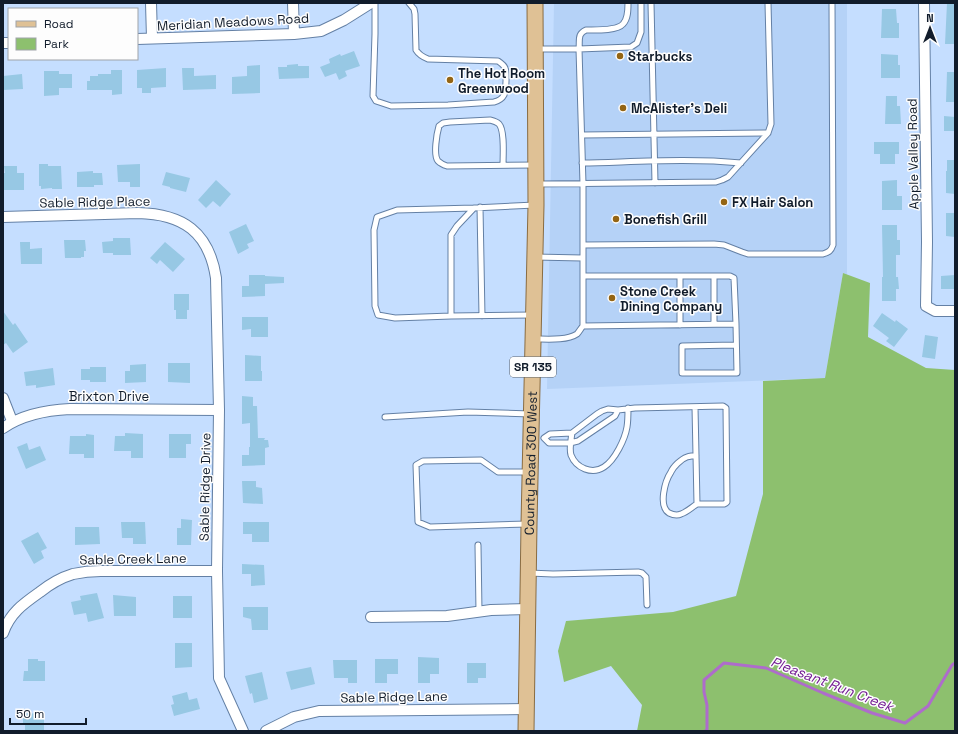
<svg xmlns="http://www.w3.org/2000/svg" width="958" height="734" font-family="'Space Grotesk',sans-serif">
	<rect width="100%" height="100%" fill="#c5deff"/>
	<path fill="#b5d2f7" d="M554 3H847V275L843 273 825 378 547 389Z"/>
	<path fill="#8dc06e" d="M843 273 870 283 868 337 926 368 955 370V731H637L642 705 611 666 564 682 558 651 566 621 673 612 736 596 763 494V381L825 378Z"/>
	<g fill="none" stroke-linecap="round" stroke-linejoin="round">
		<path stroke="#ae6ccb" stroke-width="3" d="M705 731 707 730V705L704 692V680L724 663 766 668 823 693 872 713 905 723 928 706 952 665 955 663"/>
	</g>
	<path fill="#97c8e4" d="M947 3H955V44H945Z
		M882 9H896L897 23H899V38H881Z
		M354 51 360 66 345 71 347 76 339 80 336 73 325 77 320 67 330 63 329 59 340 54 341 56Z
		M881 54 898 55V65H900V78H881Z
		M298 64V66H309V78L279 79 278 67H287V65Z
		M260 65V93L232 94V77L247 76V66Z
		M166 68V87L151 88V93H142V88H137V70Z
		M182 68H194V76L216 75V89L183 90Z
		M111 70H122V94L112 95V90H87V81H90V76H98V74H111Z
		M44 71H59V74H72V88H59V95L44 96Z
		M947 72H955V102H946Z
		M22 74 23 89 3 90V76Z
		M886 96H897V106H900L901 124H885Z
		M944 116 955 117V131H944Z
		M874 142H899V154H895V164H880V154H874Z
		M947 160H955V194L946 193V171H947Z
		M39 164H48V166H61L62 189H52V188L41 189V186H39Z
		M140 164V187H130V182H118L117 165Z
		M4 166H17V173H24V190H3V173H5Z
		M93 171V173H102L103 185H94V187H77V172Z
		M166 172 190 178 186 192 170 188V187L162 185Z
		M216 180 231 194 220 207 213 201 206 208 198 200Z
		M897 180V196H902V210H882V181Z
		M946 213H955V237L946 236Z
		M246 224 254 241 247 244 249 248 238 254 229 232Z
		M882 225H897V240H900V255H896V277H898L899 289H896V301H882V277H883Z
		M113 238H130L131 255H113V253H103L102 242 113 241Z
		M64 240H85L86 251H84V257H81V258H65Z
		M20 242H30V249L42 248V264H21Z
		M165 242 185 259 173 272 160 260 157 264 150 258Z
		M249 275H265V276L284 277V283L265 284V296L242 297V286H249Z
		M955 275V289H941V276Z
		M174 294H189V310H187V319H176V310H174Z
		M3 311 13 325 15 323 28 342 13 353 6 343 3 345Z
		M882 313 895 322 896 320 908 329 894 347 886 341 889 338 873 326Z
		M242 317H268V337H251V329L242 330Z
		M925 335 938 337 935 359 922 357Z
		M245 355 261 356V371H262V381H245Z
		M168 363H190V383L168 382Z
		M146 364V382L125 383V371H130V365Z
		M90 367H106V382H90V380H81V369H90Z
		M53 368 55 385 36 388V385L26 386 24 372Z
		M242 396 253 397V406H257L258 438H265L264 440H268L269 447 265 448V465L242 466V455H249V447H250V423L242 424Z
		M125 433 143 434V458H131V451H114L115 436H125Z
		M86 434 94 435V458H84V454H69L70 436H86Z
		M169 434H191V444H186V458H169Z
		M27 443 29 450 40 446 46 460 26 469 17 447Z
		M242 481H256V487L262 488 263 504 243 503Z
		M181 519 192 520 191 545H177V528H181Z
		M121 522H145L146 544H133V538H122Z
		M243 522H269V542H252V534H243Z
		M75 527H99L100 544 75 545Z
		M38 532 47 548 41 551 44 558 34 564 21 541Z
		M242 564 264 565 265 585 251 586V574H242Z
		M97 593 104 618 88 622 86 613 74 615 71 602 81 600 80 596Z
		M113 595 136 597V616H114Z
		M173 596H192V618H173Z
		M243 607H268V630H252L251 619 243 617Z
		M175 643H192V667L175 668Z
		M418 657 439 658V674H430V683H418Z
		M28 659H38V661H45V681H23L24 671H28Z
		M375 659H398V674H387V683H375Z
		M333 660H357V683H348V678H334Z
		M467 663H486V678H478V683H467Z
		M311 667 315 684 291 690 286 672Z
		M262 672 268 699 254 703 252 693 250 694 245 676Z
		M187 692 189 700 197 698 200 709 174 716 171 705 174 704 172 696Z
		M23 713 44 714V731H25V724H23Z"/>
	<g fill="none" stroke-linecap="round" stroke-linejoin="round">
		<g stroke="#6480a5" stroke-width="7">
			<path id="service" d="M375 3V34L373 96 376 101 391 106 448 105 494 102C498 101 502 99 504 95 506 91 507 72 505 68 504 65 501 63 498 61L428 59C423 57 419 55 416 50L415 14 414 9 409 3
				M651 3 655 183
				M536 49H579C580 40 577 34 586 30 595 30 617 31 623 24 628 19 628 10 628 3
				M582 135 768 133
				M582 163C634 162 689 158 741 163
				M503 165C503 156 505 131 499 124 497 122 494 121 490 120L450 122 443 123 439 126C437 133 433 155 438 161 440 163 444 165 447 166L535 165
				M537 184 716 182 722 180 728 177 768 133 771 124 768 3
				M480 207 482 316
				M583 245 714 244 724 245 742 252 748 254H823C829 252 831 251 833 245L832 3
				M535 257 582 258
				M583 276H730L734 278 736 324 583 326
				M680 276V325
				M533 315 451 316V235L457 226 474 208 535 205
				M451 316 395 318 378 315 375 306 374 230 377 217 397 210 474 208
				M714 324V276
				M736 324 737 373H682V346L736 345
				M534 339C546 339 566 341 577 334 579 332 581 328 583 326V184L579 49 631 47 637 43 641 32V3
				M608 409 618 410 615 416 578 441 570 443H549L544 438 550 434 572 433 597 414 602 411Z
				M618 410 635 408 723 406 726 408 727 502 726 503 724 504H697L695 407
				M385 417 468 412 531 414
				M572 433C571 440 569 448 571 455 576 468 592 475 604 467 615 460 625 439 627 427 628 421 628 414 628 408
				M696 455C693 456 690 456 687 457 681 459 673 467 671 472 665 481 658 506 669 513 673 515 677 516 681 514 687 512 692 507 697 504
				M528 524 430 527 418 522 416 465 423 461 481 460 498 472H529
				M478 545 479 612
				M529 573 553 574 638 572 642 573 646 577 647 605"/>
		</g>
		<g stroke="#6480a5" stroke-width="12">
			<path id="minor" d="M151 3 152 38
				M293 3 294 34
				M924 3 927 242 926 306 935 311H955
				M137 39 294 34 321 31 344 20 371 3
				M3 43H9
				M3 217 138 213C183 214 209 232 216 278L219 410 217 571 219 678 243 731
				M3 398 12 421
				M3 428C22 415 47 410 70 409L219 410
				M371 617 447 616 491 610 528 609
				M3 633C10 613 23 604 40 592 50 584 60 578 73 574 82 572 91 571 101 571H217
				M266 731 294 717 319 711 526 709"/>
		</g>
		<g stroke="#896c42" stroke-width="17">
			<g id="primary">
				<path id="s1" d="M526 731 529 524 536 205 535 3"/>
			</g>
		</g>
		<use href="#service" stroke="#fff" stroke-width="5"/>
		<use href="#minor" stroke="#fff" stroke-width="10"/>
		<use href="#primary" stroke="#dfc195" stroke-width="15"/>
	</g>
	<g fill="#946514" stroke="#fdfdfd" stroke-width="1.5">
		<circle cx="620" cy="56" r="4"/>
		<circle cx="450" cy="80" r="4"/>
		<circle cx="623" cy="108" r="4"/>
		<circle cx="724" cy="202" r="4"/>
		<circle cx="616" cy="219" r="4"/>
		<circle cx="612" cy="298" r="4"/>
	</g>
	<g text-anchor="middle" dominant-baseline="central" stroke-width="3" stroke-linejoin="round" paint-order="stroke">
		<rect fill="#fdfdfd" stroke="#58606a" stroke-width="1" x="510" y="357" width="46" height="20" rx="3"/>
		<g font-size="12" font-weight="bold" fill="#111c2b">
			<text x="533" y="367">SR 135</text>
		</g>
		<g font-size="13" fill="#111c2b" stroke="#fdfdfd">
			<text transform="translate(233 22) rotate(-3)">Meridian Meadows Road</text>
			<text transform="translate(913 154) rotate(-91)">Apple Valley Road</text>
			<text transform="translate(95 202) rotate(-1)">Sable Ridge Place</text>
			<text x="109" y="396">Brixton Drive</text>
			<text stroke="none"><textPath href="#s1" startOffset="268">County Road 300 West</textPath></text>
			<text transform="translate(205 487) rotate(-89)">Sable Ridge Drive</text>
			<text transform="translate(133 559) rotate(-1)">Sable Creek Lane</text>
			<text transform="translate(394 697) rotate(-1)">Sable Ridge Lane</text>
		</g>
		<g font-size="13" font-weight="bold" fill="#111c2b" stroke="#fdfdfd" text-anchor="start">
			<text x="628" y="56">Starbucks</text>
			<text x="458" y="73">The Hot Room<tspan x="458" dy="15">Greenwood</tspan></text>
			<text x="631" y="108">McAlister's Deli</text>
			<text x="732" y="202">FX Hair Salon</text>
			<text x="624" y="219">Bonefish Grill</text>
			<text x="620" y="291">Stone Creek<tspan x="620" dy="15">Dining Company</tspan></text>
		</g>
		<g font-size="14" font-style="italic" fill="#721c92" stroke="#fdfdfd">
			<text transform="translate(832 684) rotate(21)">Pleasant Run Creek</text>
		</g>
	</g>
	<rect width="958" height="734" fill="none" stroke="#111c2b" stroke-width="8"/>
	<rect x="8" y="8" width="130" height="52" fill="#fdfdfd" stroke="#9fa3a9"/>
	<rect x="16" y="21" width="20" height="6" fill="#dfc195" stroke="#9fa3a9"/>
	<text x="44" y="28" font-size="12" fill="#111c2b">Road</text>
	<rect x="16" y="38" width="20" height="12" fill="#8dc06e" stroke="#9fa3a9"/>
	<text x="44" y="48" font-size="12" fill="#111c2b">Park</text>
	<g transform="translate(930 28)" stroke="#fdfdfd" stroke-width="3" paint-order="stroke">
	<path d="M0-3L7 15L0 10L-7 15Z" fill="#111c2b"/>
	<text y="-6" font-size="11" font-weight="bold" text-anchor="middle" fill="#111c2b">N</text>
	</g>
	<path d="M10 718v6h76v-6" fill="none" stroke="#111c2b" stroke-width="2"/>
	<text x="16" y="718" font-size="12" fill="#111c2b" stroke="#fdfdfd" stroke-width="3" paint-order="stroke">50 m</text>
</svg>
